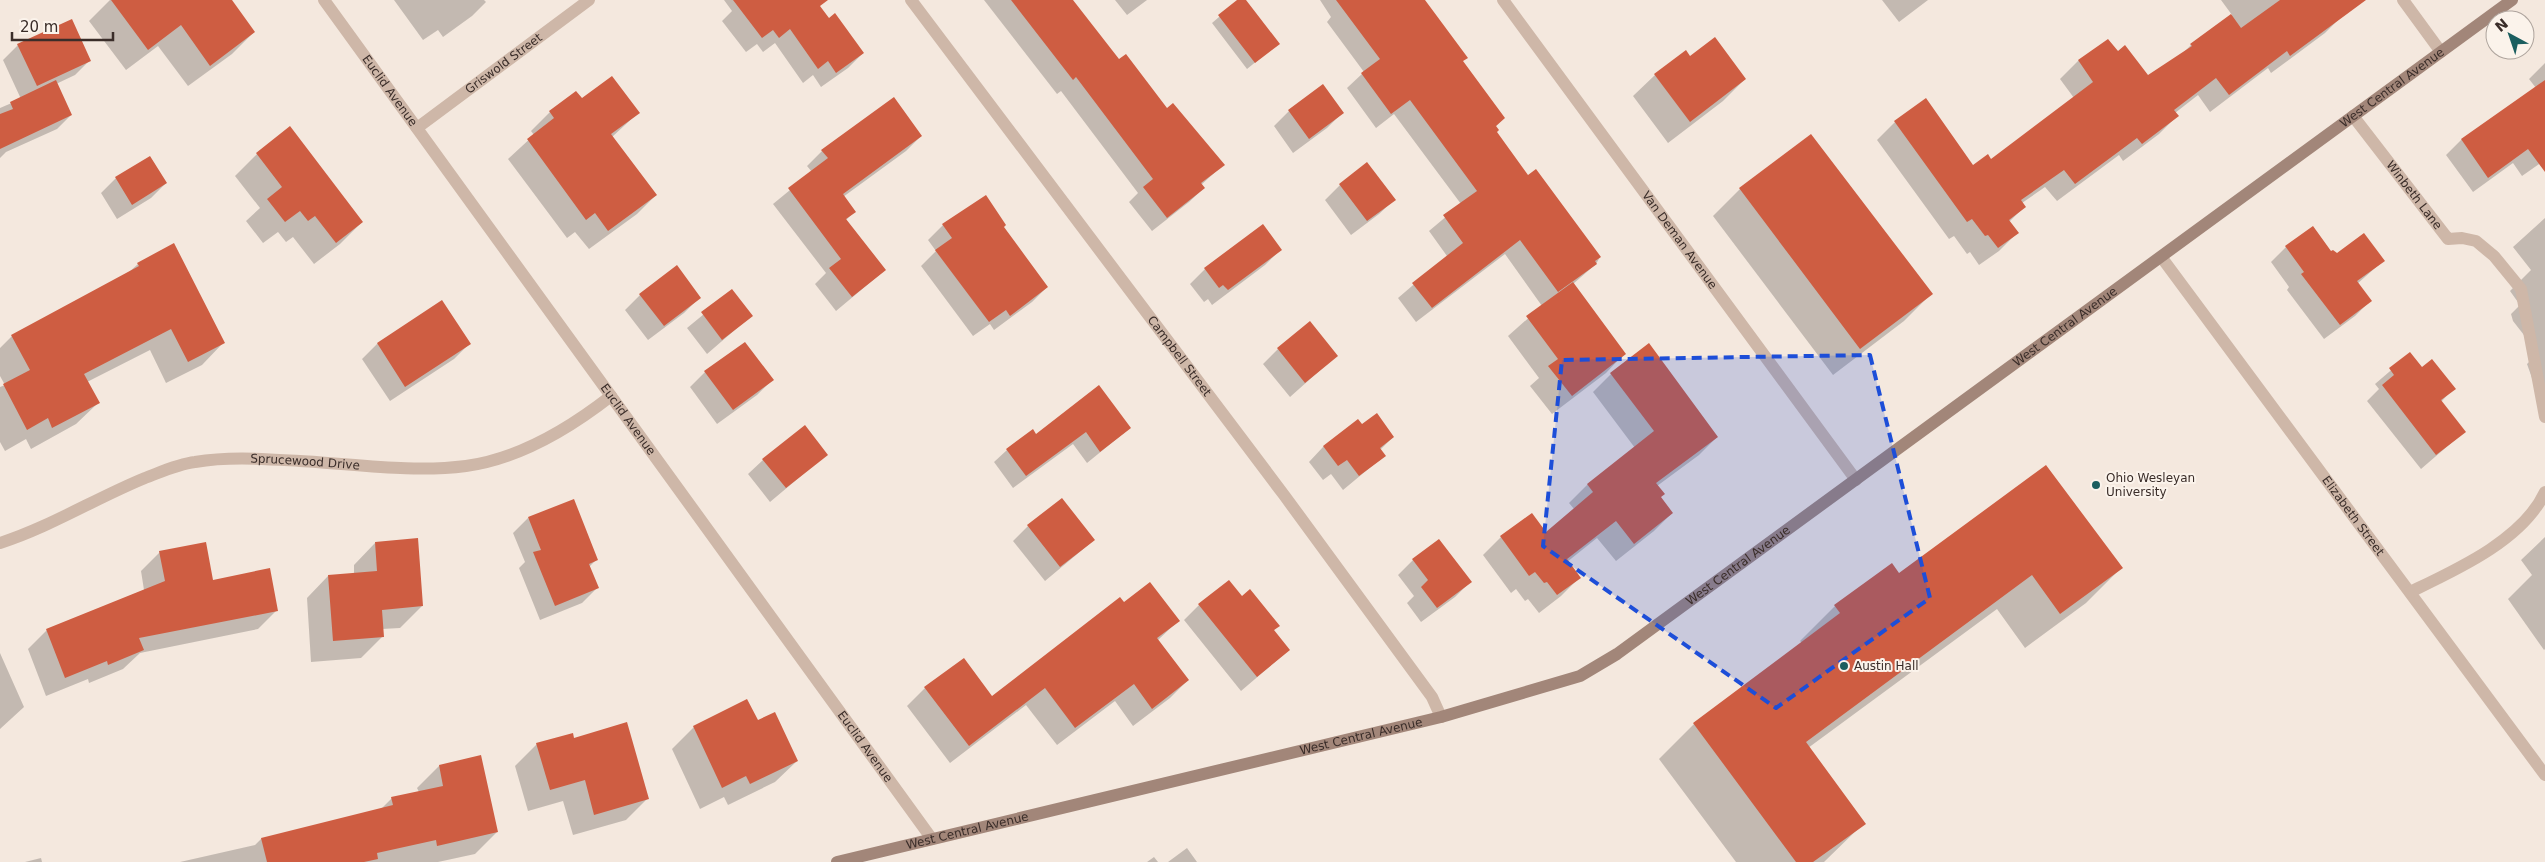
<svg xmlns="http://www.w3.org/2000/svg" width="2545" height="862" font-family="'DejaVu Sans',sans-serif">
	<rect width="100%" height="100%" fill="#f4e8de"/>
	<path fill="#0003" d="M110 0H213L254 32 232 54 188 86 158 46 126 70 89 21Z
		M394 0H484L486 2 472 16 443 37 438 30 423 40Z
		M724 0H814L829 19 863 53 848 68 821 87 813 75 803 83 775 43 763 52 757 44 746 52 722 21 732 11Z
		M984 0H1072L1119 61 1223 165 1201 185 1204 188 1189 202 1152 231 1129 202 1138 193 1061 91 1057 94Z
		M1115 0H1147L1127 15Z
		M1239 0H1243L1278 44 1247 69 1212 23Z
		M1320 0H1423L1462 61 1504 118 1495 127 1496 132 1528 177 1600 257 1596 264 1573 284 1624 354 1606 373 1552 414 1530 386 1539 378 1508 336 1542 306 1505 254 1416 322 1398 298 1447 256 1429 231 1461 204 1394 114 1376 128 1347 88 1364 72 1327 22 1331 17Z
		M1882 0H1928L1899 22Z
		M2221 0H2332L2343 15 2325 33 2271 73 2268 68 2210 112 2198 95 2175 113 2177 116 2159 134 2123 161 2119 155 2057 201 2045 187 2022 203 2024 207 2009 222 2017 233 1999 251 1979 265 1970 252 1967 254 1954 236 1949 239 1877 140 1895 122 1973 167 1991 161 2074 98 2060 79 2078 61 2108 41 2117 53 2147 77 2180 56 2191 45 2232 15Z
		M71 21 90 60 75 75 56 84 71 115 57 129 6 152 0 158V108L21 99 3 60 18 45Z
		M1686 52 1690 58 1745 79 1723 101 1668 143 1633 96 1655 75Z
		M2545 63V160L2522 176 2513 163 2473 192 2446 155 2461 140 2536 88 2529 79Z
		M1323 86 1342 113 1327 128 1293 153 1274 126 1289 111Z
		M576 93 582 100 638 113 612 137 656 195 637 214 589 249 575 232 567 238 508 159 534 135 531 131 550 112Z
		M290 128 362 222 340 244 314 264 293 237 286 242 278 232 263 243 246 221 260 208 235 176 257 154Z
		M921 136 906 151 843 197 855 211 846 220 885 270 836 311 815 284 826 273 773 204 812 172 807 166 822 151Z
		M1811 136 1931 294 1904 321 1833 375 1713 216 1740 189Z
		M150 157 166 183 151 198 117 219 101 193 116 178Z
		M1340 185 1394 200 1379 214 1351 235 1325 200Z
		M2545 218V389L2537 392 2527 364 2538 353 2513 321 2511 314 2520 305 2510 291 2531 270 2513 247Z
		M943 225 1003 227 1047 287 1032 302 994 330 990 324 973 336 921 266 936 251 928 240Z
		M2313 227 2331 252 2383 261 2357 284 2370 301 2355 316 2324 339 2287 290 2289 287 2271 262 2286 247Z
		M1280 250 1265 265 1212 305 1208 299 1204 302 1190 284 1205 269Z
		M138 264 223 343 202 365 166 383 150 350 87 382 98 403 76 424 31 449 26 439 5 451 0 442V387L5 385 0 376V348L12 336 128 273Z
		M676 267 699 298 684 313 648 340 625 310 640 295Z
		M732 291 751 316 707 354 687 328Z
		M442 302 469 344 454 359 390 401 362 359 377 344Z
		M1278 349 1336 356 1290 397 1263 364Z
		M2410 354 2422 369 2454 388 2441 402 2464 432 2421 469 2367 401 2379 389 2375 384Z
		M705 372 772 380 757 395 717 424 690 387Z
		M1611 374 1717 437 1699 455 1657 486 1660 498 1672 513 1654 531 1616 561 1597 538 1567 562 1579 578 1561 596 1539 613 1528 599 1525 601 1516 589 1511 593 1483 555 1501 537 1531 514 1546 533 1574 509 1569 503 1587 485 1635 448 1593 392Z
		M1358 420 1362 426 1393 437 1380 450 1384 456 1343 490 1331 474 1323 480 1309 462 1323 447Z
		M1130 428 1087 463 1073 444 1013 488 994 462 1007 450 1036 435Z
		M826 455 770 502 748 474 763 460Z
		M528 518 597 559 589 567 597 588 582 603 540 620 519 568 525 562 513 533Z
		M1028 526 1094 540 1045 581 1013 541Z
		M2545 537V649L2544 650 2508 599 2532 575 2521 560Z
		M375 543 422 606 400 628 382 629 383 636 361 658 311 662 307 598 328 576 354 574V565Z
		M160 552 212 581 277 610 258 629 140 653 123 669 89 683 88 679 46 696 28 649 47 630 144 590 141 571Z
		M1413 560 1470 582 1455 597 1421 622 1407 603 1414 596 1398 575Z
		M2121 568 2086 603 2025 648 1997 609 1808 748 1864 823 1824 862H1736L1659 759 1694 724 1802 643 1800 641 1835 606 1899 575Z
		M1242 597 1278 626 1273 631 1289 650 1241 691 1184 620 1199 605Z
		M1123 604 1178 621 1158 640 1188 680 1170 698 1133 726 1115 701 1057 745 1026 705 950 763 907 706 925 688 992 698Z
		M0 653 24 707 0 729Z
		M694 727 797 761 775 782 728 805 724 797 700 809 672 749Z
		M573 739 648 798 626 820 573 835 563 801 528 811 515 766 537 744Z
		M480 757 497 832 475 854 438 862H180L255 845 261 839 381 809 392 798 419 792 417 788 439 766Z
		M1187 848 1197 862H1168Z
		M1154 857 1158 862H1147Z
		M41 858 42 862H25Z"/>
	<path fill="#ce5d42" d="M111 0H232L255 32 210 66 181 25 148 50Z
		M733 0H828L820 6 829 18 835 13 864 53 836 73 828 61 818 69 790 29 779 38 773 30 762 38Z
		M1011 0H1073L1119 59 1126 54 1167 108 1173 103 1225 165 1201 183 1205 188 1167 218 1143 187 1153 179 1076 77 1073 80Z
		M1237 0H1246L1280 44 1255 63 1218 15Z
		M1336 0H1425L1468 58 1463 61 1505 118 1496 126 1499 130 1497 132 1528 175 1536 169 1601 257 1595 261 1597 264 1558 292 1520 240 1432 308 1412 283 1463 243 1443 215 1477 191 1410 100 1391 114 1361 73 1380 59Z
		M2280 0H2366L2290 56 2287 51 2229 95 2216 78 2174 110 2179 116 2142 144 2137 138 2075 184 2064 170 2021 200 2026 207 2009 220 2019 233 1998 248 1988 235 1985 236 1972 219 1967 222 1894 121 1926 98 1973 165 1988 154 1991 159 2093 82 2078 60 2108 39 2118 51 2125 45 2148 75 2192 46 2190 44 2231 14 2241 28Z
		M72 19 91 61 37 86 17 44Z
		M1715 37 1746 79 1690 122 1654 74 1686 50 1690 56Z
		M612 76 640 113 611 134 657 195 608 231 595 213 586 220 527 139 554 118 549 111 576 91 582 98Z
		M56 80 72 115 0 149V114L13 109 10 102Z
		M2545 80V172L2528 149 2488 178 2461 139Z
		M1323 84 1344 113 1309 139 1288 110Z
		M894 97 922 136 843 194 856 212 846 219 886 270 852 297 829 268 841 259 788 188 828 158 821 150Z
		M290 126 363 222 336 243 315 216 308 221 300 211 285 222 267 199 282 187 256 153Z
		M1811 134 1933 294 1860 349 1739 188Z
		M150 156 167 183 132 205 115 177Z
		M1367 162 1396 200 1367 221 1339 184Z
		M986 195 1006 225 1004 227 1048 287 1010 316 1006 310 989 322 935 250 952 238 942 224Z
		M1263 224 1282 250 1228 290 1223 285 1219 288 1204 268Z
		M2313 226 2331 251 2333 250 2337 253 2364 233 2385 261 2357 281 2372 301 2340 325 2301 274 2304 272 2285 246Z
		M174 243 225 343 188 362 171 329 84 374 100 403 52 428 48 418 27 430 3 384 30 370 11 335 139 266 137 263Z
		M677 265 701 298 664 326 639 294Z
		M1573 282 1626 354 1572 396 1548 366 1558 359 1526 316Z
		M732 289 753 316 722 340 701 312Z
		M442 300 471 344 405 387 377 343Z
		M1310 321 1338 356 1305 383 1277 348Z
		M745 342 774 380 733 410 704 371Z
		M1649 343 1718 437 1656 483 1665 494 1661 497 1673 513 1634 544 1616 521 1567 559 1581 578 1557 595 1547 582 1544 583 1535 572 1529 576 1500 536 1532 513 1546 532 1593 492 1587 484 1654 431 1610 373Z
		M2410 352 2422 367 2432 359 2456 389 2441 400 2466 432 2436 455 2382 385 2394 375 2389 368Z
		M1099 385 1131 428 1100 452 1086 432 1026 476 1006 449 1033 429 1036 434Z
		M1377 413 1394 437 1380 448 1386 456 1359 476 1347 460 1338 466 1323 446 1358 419 1362 424Z
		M805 425 828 455 786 488 762 459Z
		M2046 465 2123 568 2060 614 2032 575 1806 742 1866 824 1813 862H1796L1693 723 1840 613 1834 605 1892 563 1899 573Z
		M1062 498 1095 540 1060 567 1027 525Z
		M574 499 598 560 589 564 599 588 555 606 533 552 541 550 528 517Z
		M418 538 423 606 382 610 384 637 333 641 328 575 377 571 375 542Z
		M1439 539 1472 582 1437 608 1421 587 1428 580 1412 559Z
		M206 542 213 580 270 568 278 611 139 638 144 650 108 665 107 661 65 678 46 629 165 581 159 551Z
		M1229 580 1242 596 1250 589 1280 626 1274 630 1290 650 1257 677 1198 604Z
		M1150 582 1180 621 1157 638 1189 680 1152 709 1134 684 1075 728 1045 688 969 746 924 687 964 658 992 696 1120 597 1124 602Z
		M747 699 758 720 775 712 798 761 750 784 746 776 722 788 693 726Z
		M627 722 649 799 594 815 585 780 550 790 536 743 573 733 574 738Z
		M481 755 498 832 437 846 436 840 377 853 378 859 364 862H267L261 838 393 805 391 797 443 786 439 765Z"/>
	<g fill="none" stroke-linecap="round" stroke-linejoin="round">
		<g stroke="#ceb7a8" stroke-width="12">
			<path id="s1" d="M324 0 932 839"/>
			<path id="s2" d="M911 0 1284 495 1432 697 1441 717"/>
			<path id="s3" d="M1503 0 1856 480"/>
			<path d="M2403 0 2441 52"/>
			<path id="s4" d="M2353 116 2448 239 2462 238 2476 241 2494 256 2521 289 2545 417"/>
			<path id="s5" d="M417 128 589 0"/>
			<path id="s6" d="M2162 258 2545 775"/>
			<path id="s7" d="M0 543C50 527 96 498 145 478 161 472 178 464 195 462 230 456 265 459 300 461 355 464 412 473 466 466 518 459 570 428 611 396"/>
			<path d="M2410 592C2456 570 2523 540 2545 492"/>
		</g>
		<path stroke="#a28679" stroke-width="12" id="s8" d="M837 862 1441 717 1580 676 1617 654 2512 0"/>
	</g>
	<path fill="#1d4ed8" fill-opacity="0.2" stroke="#1d4ed8" stroke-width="4" stroke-dasharray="10 6" stroke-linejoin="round" d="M1870 355 1930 598 1776 708 1543 546 1562 360Z"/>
	<g fill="#1b5e5f" stroke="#fbf3eb" stroke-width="2">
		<circle cx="2096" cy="485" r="5"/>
		<circle cx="1844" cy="666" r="5"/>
	</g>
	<g text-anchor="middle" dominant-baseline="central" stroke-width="4" stroke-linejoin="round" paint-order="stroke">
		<g font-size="12" fill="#3a2d29" stroke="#fbf3eb">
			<text stroke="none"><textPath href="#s5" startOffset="108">Griswold Street</textPath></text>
			<text stroke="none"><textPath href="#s8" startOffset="1769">West Central Avenue</textPath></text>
			<text stroke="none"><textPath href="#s1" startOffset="112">Euclid Avenue</textPath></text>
			<text stroke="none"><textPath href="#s4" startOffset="100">Winbeth Lane</textPath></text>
			<text stroke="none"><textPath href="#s3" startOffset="298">Van Deman Avenue</textPath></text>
			<text stroke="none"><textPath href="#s8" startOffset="1364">West Central Avenue</textPath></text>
			<text stroke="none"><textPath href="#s2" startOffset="446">Campbell Street</textPath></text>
			<text stroke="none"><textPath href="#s1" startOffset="518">Euclid Avenue</textPath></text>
			<text stroke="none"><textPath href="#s7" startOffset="322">Sprucewood Drive</textPath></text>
			<text stroke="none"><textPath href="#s6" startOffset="321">Elizabeth Street</textPath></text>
			<text stroke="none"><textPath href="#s8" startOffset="959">West Central Avenue</textPath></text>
			<text stroke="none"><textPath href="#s8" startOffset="539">West Central Avenue</textPath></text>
			<text stroke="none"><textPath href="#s1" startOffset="922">Euclid Avenue</textPath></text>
			<text stroke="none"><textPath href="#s8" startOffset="134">West Central Avenue</textPath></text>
		</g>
		<g font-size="12" fill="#3a2d29" stroke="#fbf3eb" text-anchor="start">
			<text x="2106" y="478">Ohio Wesleyan<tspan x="2106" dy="14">University</tspan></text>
			<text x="1854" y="666">Austin Hall</text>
		</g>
	</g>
	<g transform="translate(2510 35) rotate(320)"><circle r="24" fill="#fbf3eb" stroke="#aea49d"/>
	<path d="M0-4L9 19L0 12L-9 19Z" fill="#1b5e5f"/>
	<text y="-8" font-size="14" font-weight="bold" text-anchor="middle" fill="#3a2d29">N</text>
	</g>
	<path d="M12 32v8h101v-8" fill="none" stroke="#3a2d29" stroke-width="2.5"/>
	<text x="20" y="32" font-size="15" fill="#3a2d29" stroke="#fbf3eb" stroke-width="4" paint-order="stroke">20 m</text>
</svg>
